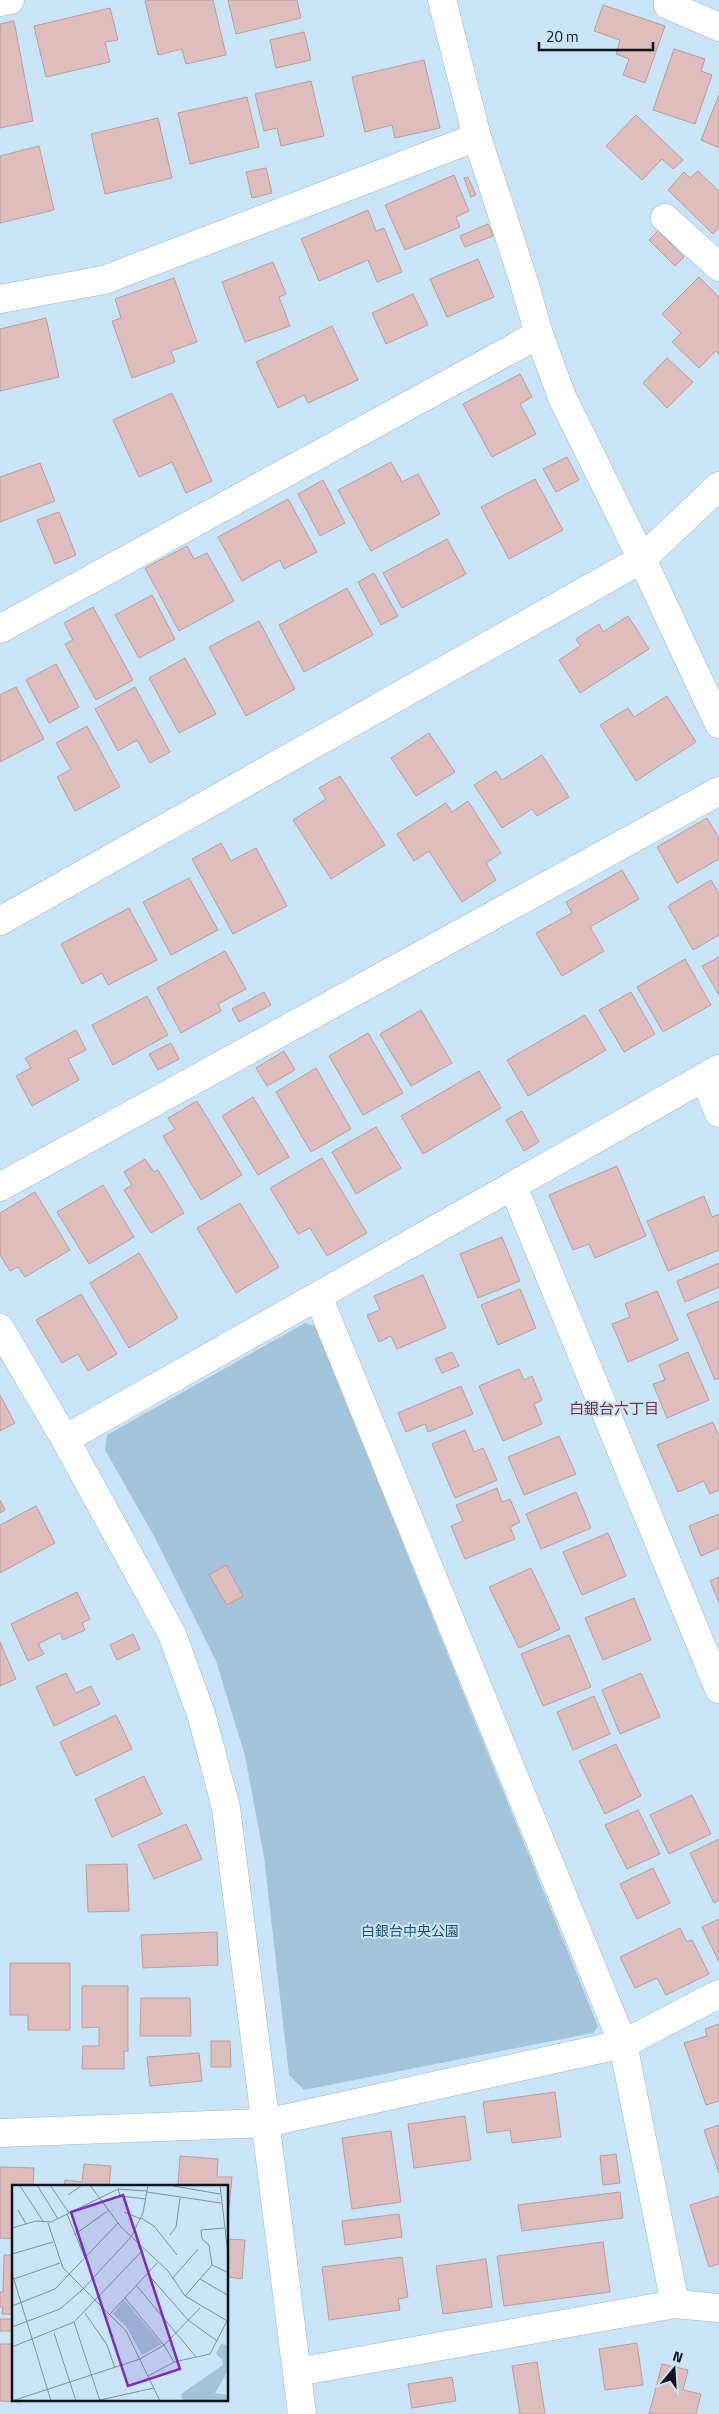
<svg xmlns="http://www.w3.org/2000/svg" width="719" height="2414" font-family="'Titillium Web','Noto Sans JP',sans-serif">
	<rect width="100%" height="100%" fill="#cae4f7"/>
	<path fill="#a3c3d9" d="M305 1323 315 1326 598 2026 593 2033 304 2090 289 2075 264 1857 245 1756 216 1661 154 1536 105 1450 107 1435Z"/>
	<path fill="#ddbdbd" stroke="#bb9c9b" d="M150 0H213L226 55 186 64 182 49 158 55 145 1Z
		M228 0H297L301 18 236 34Z
		M603 5 665 26 645 83 623 75 629 59 616 54 620 40 594 31Z
		M110 8 118 40 105 42 110 62 46 77 34 26Z
		M14 21 33 121 0 128V24Z
		M304 32 311 60 276 68 270 40Z
		M674 49 705 59 701 71 712 75 695 124 653 110Z
		M424 60 440 128 395 138 392 125 365 132 352 77Z
		M311 81 324 136 281 146 277 128 264 131 255 94Z
		M719 95V148L701 140Z
		M247 97 259 147 190 164 178 113Z
		M636 115 683 160 673 169 662 159 642 180 606 146Z
		M158 118 172 178 105 194 91 134Z
		M39 146 54 210 0 223V156Z
		M266 168 272 193 252 198 246 172Z
		M698 171 719 191V228L713 234 668 190 684 172 690 178Z
		M454 175 469 211 456 217 460 227 405 250 385 205Z
		M468 177 476 195 471 197 464 178Z
		M368 210 376 231 384 228 402 272 377 282 368 260 319 281 301 239Z
		M488 224 493 236 465 247 460 236Z
		M658 231 684 257 675 266 649 240Z
		M478 259 494 297 447 317 430 279Z
		M273 262 286 294 279 297 290 326 245 342 222 282Z
		M699 277 719 297V354L716 351 699 368 672 342 681 333 662 314Z
		M174 278 197 342 171 351 175 362 132 378 112 321 121 318 115 299Z
		M413 294 428 325 386 344 372 313Z
		M46 318 59 377 0 391V329Z
		M332 326 358 380 308 403 304 395 278 408 256 362Z
		M667 358 693 382 667 408 643 383Z
		M520 374 532 397 520 404 536 434 492 457 463 404Z
		M172 393 212 481 186 493 172 462 139 477 113 420Z
		M567 457 579 480 556 492 543 469Z
		M391 462 402 482 418 474 440 514 371 551 338 490Z
		M40 463 55 501 0 522V477Z
		M535 479 563 530 509 559 481 507Z
		M323 480 345 523 320 536 298 494Z
		M288 499 317 552 284 569 280 560 242 581 218 537Z
		M59 512 76 555 55 564 37 520Z
		M447 539 466 574 402 608 383 573Z
		M187 546 194 559 207 553 234 601 179 631 145 568Z
		M374 573 398 616 381 625 358 582Z
		M347 588 373 635 304 672 279 625Z
		M152 595 175 639 139 658 115 615Z
		M93 607 133 680 96 700 65 644 73 640 64 623Z
		M628 616 649 649 580 693 559 660 580 646 576 639 599 624 603 632Z
		M259 621 295 689 246 716 209 647Z
		M185 658 216 714 179 733 149 678Z
		M56 664 79 707 49 723 26 680Z
		M16 687 44 739 0 762V695Z
		M135 687 170 752 150 763 137 740 118 751 95 709Z
		M667 696 696 742 636 781 600 725 628 708 634 717Z
		M87 726 120 787 75 811 57 777 71 769 56 743Z
		M429 733 455 772 416 796 391 758Z
		M542 755 569 797 537 816 532 809 502 828 474 785 496 771 502 780Z
		M340 776 385 845 331 879 293 820 326 799 319 788Z
		M468 801 501 853 486 863 496 880 462 902 429 851 414 861 397 834 446 803 452 812Z
		M707 818 719 838V859L677 883 657 847Z
		M221 843 231 861 256 848 287 906 233 934 192 859Z
		M622 870 639 899 590 927 604 951 562 976 536 933 572 913 566 902Z
		M189 878 218 930 171 955 143 902Z
		M711 880 719 893V935L693 950 668 906Z
		M129 908 157 960 108 985 102 973 82 984 61 944Z
		M225 951 246 989 218 1004 221 1011 181 1033 157 988Z
		M719 957V995L702 966Z
		M685 959 711 1005 663 1032 637 987Z
		M264 992 271 1005 239 1022 232 1009Z
		M631 992 655 1034 624 1052 599 1010Z
		M147 996 168 1035 113 1065 92 1025Z
		M421 1010 452 1063 411 1086 380 1034Z
		M585 1015 606 1050 528 1096 507 1060Z
		M76 1030 86 1050 68 1059 79 1080 32 1106 16 1076 31 1068 25 1058Z
		M368 1033 403 1093 363 1115 329 1056Z
		M171 1043 179 1059 158 1070 149 1054Z
		M284 1051 295 1070 267 1086 256 1068Z
		M316 1068 351 1129 311 1152 276 1092Z
		M479 1071 501 1108 423 1154 401 1116Z
		M253 1097 289 1157 258 1175 222 1116Z
		M197 1101 242 1175 201 1200 163 1136 175 1129 168 1118Z
		M522 1111 539 1142 524 1151 506 1120Z
		M376 1127 401 1168 356 1194 332 1152Z
		M322 1158 367 1233 327 1256 310 1228 298 1234 270 1188Z
		M145 1159 154 1172 158 1170 184 1213 151 1233 124 1190 132 1185 124 1172Z
		M617 1166 646 1236 595 1258 589 1244 573 1250 549 1195Z
		M103 1185 134 1237 89 1264 57 1212Z
		M35 1192 70 1250 25 1277 18 1267 10 1271 0 1255V1213Z
		M704 1196 712 1217 719 1214V1250L668 1271 647 1221Z
		M240 1203 279 1267 236 1293 197 1228Z
		M502 1237 520 1281 478 1298 460 1254Z
		M139 1253 178 1318 129 1348 90 1283Z
		M719 1263V1287L685 1302 677 1281Z
		M423 1275 446 1328 397 1349 391 1336 379 1342 367 1315 380 1310 374 1296Z
		M520 1289 536 1328 498 1345 481 1305Z
		M657 1291 678 1340 628 1362 612 1324 630 1317 625 1304Z
		M81 1294 117 1354 88 1371 78 1354 62 1363 36 1320Z
		M719 1301V1378L715 1380 687 1314Z
		M452 1352 459 1366 442 1373 435 1359Z
		M688 1352 709 1400 667 1418 653 1384 665 1380 659 1365Z
		M519 1369 524 1380 532 1376 542 1400 534 1404 542 1424 503 1441 479 1386Z
		M461 1386 473 1414 428 1432 425 1424 406 1432 398 1413Z
		M0 1395 15 1423 0 1431Z
		M713 1422 719 1436V1490L710 1494 704 1481 678 1492 657 1445Z
		M465 1430 474 1452 483 1448 497 1480 455 1498 432 1444Z
		M559 1436 576 1474 524 1495 508 1457Z
		M497 1488 502 1502 510 1499 520 1522 510 1527 515 1539 465 1559 451 1526 463 1521 456 1505Z
		M576 1492 591 1528 541 1549 526 1514Z
		M0 1500 5 1510 0 1513Z
		M36 1506 55 1543 0 1573V1525Z
		M719 1514V1548L701 1556 689 1526Z
		M608 1533 626 1576 582 1595 563 1552Z
		M226 1565 243 1596 227 1605 209 1575Z
		M531 1568 560 1629 519 1648 489 1587Z
		M719 1577V1602L710 1581Z
		M77 1592 90 1619 82 1623 85 1630 63 1640 60 1633 38 1644 44 1654 28 1661 11 1624Z
		M634 1598 651 1640 603 1660 585 1618Z
		M133 1634 140 1649 117 1660 110 1645Z
		M569 1635 591 1687 543 1706 521 1654Z
		M0 1642 16 1679 0 1686Z
		M66 1673 76 1693 91 1686 100 1704 54 1726 36 1687Z
		M641 1673 660 1717 620 1734 602 1690Z
		M594 1696 610 1734 573 1750 557 1712Z
		M116 1715 132 1749 76 1776 60 1742Z
		M616 1744 641 1796 605 1814 579 1761Z
		M144 1776 162 1814 112 1837 95 1799Z
		M692 1795 711 1834 669 1854 650 1815Z
		M638 1810 660 1854 627 1869 605 1825Z
		M186 1824 202 1859 154 1879 138 1845Z
		M719 1839V1900L714 1903 690 1853Z
		M127 1864 129 1911 88 1912 86 1865Z
		M653 1868 670 1903 637 1919 620 1884Z
		M719 1919V1962L702 1927Z
		M680 1928 687 1942 692 1940 709 1974 666 1995 657 1978 635 1988 620 1957Z
		M217 1932 218 1965 143 1968 141 1935Z
		M10 1963H70V2030H28V2015H10Z
		M82 1986H128V2051H124V2069H82L83 2046H99V2027L82 2028Z
		M141 1998H190L191 2036H140Z
		M719 2024V2101L706 2105 684 2043 707 2036 705 2029Z
		M211 2041H230L231 2067H211Z
		M199 2053 202 2081 150 2086 147 2057Z
		M555 2092 561 2137 512 2143 510 2130 487 2133 483 2102Z
		M465 2116 471 2160 414 2168 408 2124Z
		M719 2125V2173L704 2130Z
		M391 2131 401 2202 352 2209 342 2138Z
		M616 2154 620 2183 603 2185 600 2156Z
		M180 2156 218 2159 217 2177H232L229 2207 228 2186H178Z
		M84 2164 111 2166 109 2186H64L65 2180 82 2182Z
		M0 2167 34 2168 33 2186H14V2239L0 2238Z
		M620 2192 623 2218 522 2231 518 2205Z
		M719 2196V2264L709 2267 690 2205Z
		M399 2214 402 2237 345 2245 342 2221Z
		M228 2239 245 2240 242 2279 228 2277Z
		M603 2242 610 2292 504 2306 497 2256Z
		M4 2255H14V2314H2L3 2307H0V2292H3Z
		M402 2257 408 2297 398 2299 400 2310 329 2320 322 2267Z
		M486 2259 492 2307 443 2314 436 2266Z
		M0 2319H14V2331H0Z
		M637 2343 643 2385 605 2390 599 2349Z
		M0 2344H14V2400L21 2402 0 2401Z
		M537 2362 545 2414H520L512 2366Z
		M662 2364 688 2370 683 2390 701 2394 696 2414H649Z
		M452 2377 456 2401 412 2408 408 2384Z"/>
	<g fill="none" stroke-linecap="round" stroke-linejoin="round">
		<g stroke="#9eb7c9" stroke-width="29">
			<path id="minor" d="M668 0V5L719 27
				M0 2 10 0
				M665 218 719 267
				M0 299 104 280 477 137
				M0 629 539 334
				M704 1077 719 1113
				M513 1186 719 1689
				M0 1187 719 791
				M318 1296 623 2044 675 2304
				M0 1328 65 1439 172 1634 202 1717 226 1808 302 2414
				M65 1439 719 1069
				M0 2133 266 2123 623 2044 719 1994
				M297 2372 675 2304 719 2308"/>
		</g>
		<g stroke="#9eb7c9" stroke-width="29">
			<path id="tertiary" d="M442 0 477 137 522 276 539 334 562 397 642 559 719 724
				M0 921 642 559 719 486"/>
		</g>
		<use href="#minor" stroke="#fff" stroke-width="28"/>
		<use href="#tertiary" stroke="#fff" stroke-width="28"/>
	</g>
	<g text-anchor="middle" dominant-baseline="central" stroke-width="4" stroke-linejoin="round" paint-order="stroke">
		<g font-size="14" fill="#145173" stroke="#cae4f7">
			<text x="410" y="1930">白銀台中央公園</text>
		</g>
		<g font-size="15" fill="#773035" stroke="#cae4f7">
			<text x="614" y="1408">白銀台六丁目</text>
		</g>
	</g>
	<g transform="translate(12 2185)">
		<rect width="216" height="216" fill="#cae4f7"/>
		<path d="M112 115 150 159 130 170 114 141 101 129ZM209 159 216 160V186L203 208 216 210V216H171L169 209 211 180 210 174 204 169Z" fill="#a3c3d9"/>
		<path fill="none" stroke="#7e919f" stroke-width="1" d="M25 0 46 34M38 0 57 28M78 0 109 42 156 86 173 111 217 137M208 0 217 78M8 1 31 36M161 1 208 9M106 4 108 11 134 14M135 7 209 18M56 10 70 0M6 25 14 39M112 27 129 34M55 29 73 73M129 33 142 41 165 70M36 38 51 83 114 146 148 216M0 43 24 36 39 37 106 4 135 6M212 43 189 45 190 54 197 60 200 80 217 88M62 50 97 25M158 50 164 42 168 13M0 69 41 57M0 88 39 216M135 88 176 135 205 156M2 94 48 78M160 94 186 64M188 94 217 111M124 100 184 172M173 111 200 80M113 113 152 160 162 177M0 121 43 104 106 38M73 128 95 160 103 183M98 129 145 78M62 137 88 216M0 142 48 124 71 104 119 52 131 28 136 0M42 148 64 216M0 162 62 137 131 65M136 191 162 177 198 169 215 136M88 215 142 203M0 216 128 174 152 160 188 123"/>
		<path fill="#7b2cbf" fill-opacity="0.15" stroke="#7b2cbf" stroke-width="2.5" d="M111 10 168 184 116 201 59 27Z"/>
		<rect width="216" height="216" fill="none" stroke="#0b151b" stroke-width="2.5"/>
	</g>
	<g transform="translate(674 2369) rotate(18)" stroke="#cae4f7" stroke-width="4" paint-order="stroke">
	<path d="M0-4L9 19L0 12L-9 19Z" fill="#0b151b"/>
	<text y="-8" font-size="14" font-weight="bold" text-anchor="middle" fill="#0b151b">N</text>
	</g>
	<path d="M539 42v8h114v-8" fill="none" stroke="#0b151b" stroke-width="2.5"/>
	<text x="546" y="42" font-size="15" fill="#0b151b" stroke="#cae4f7" stroke-width="4" paint-order="stroke">20 m</text>
</svg>
